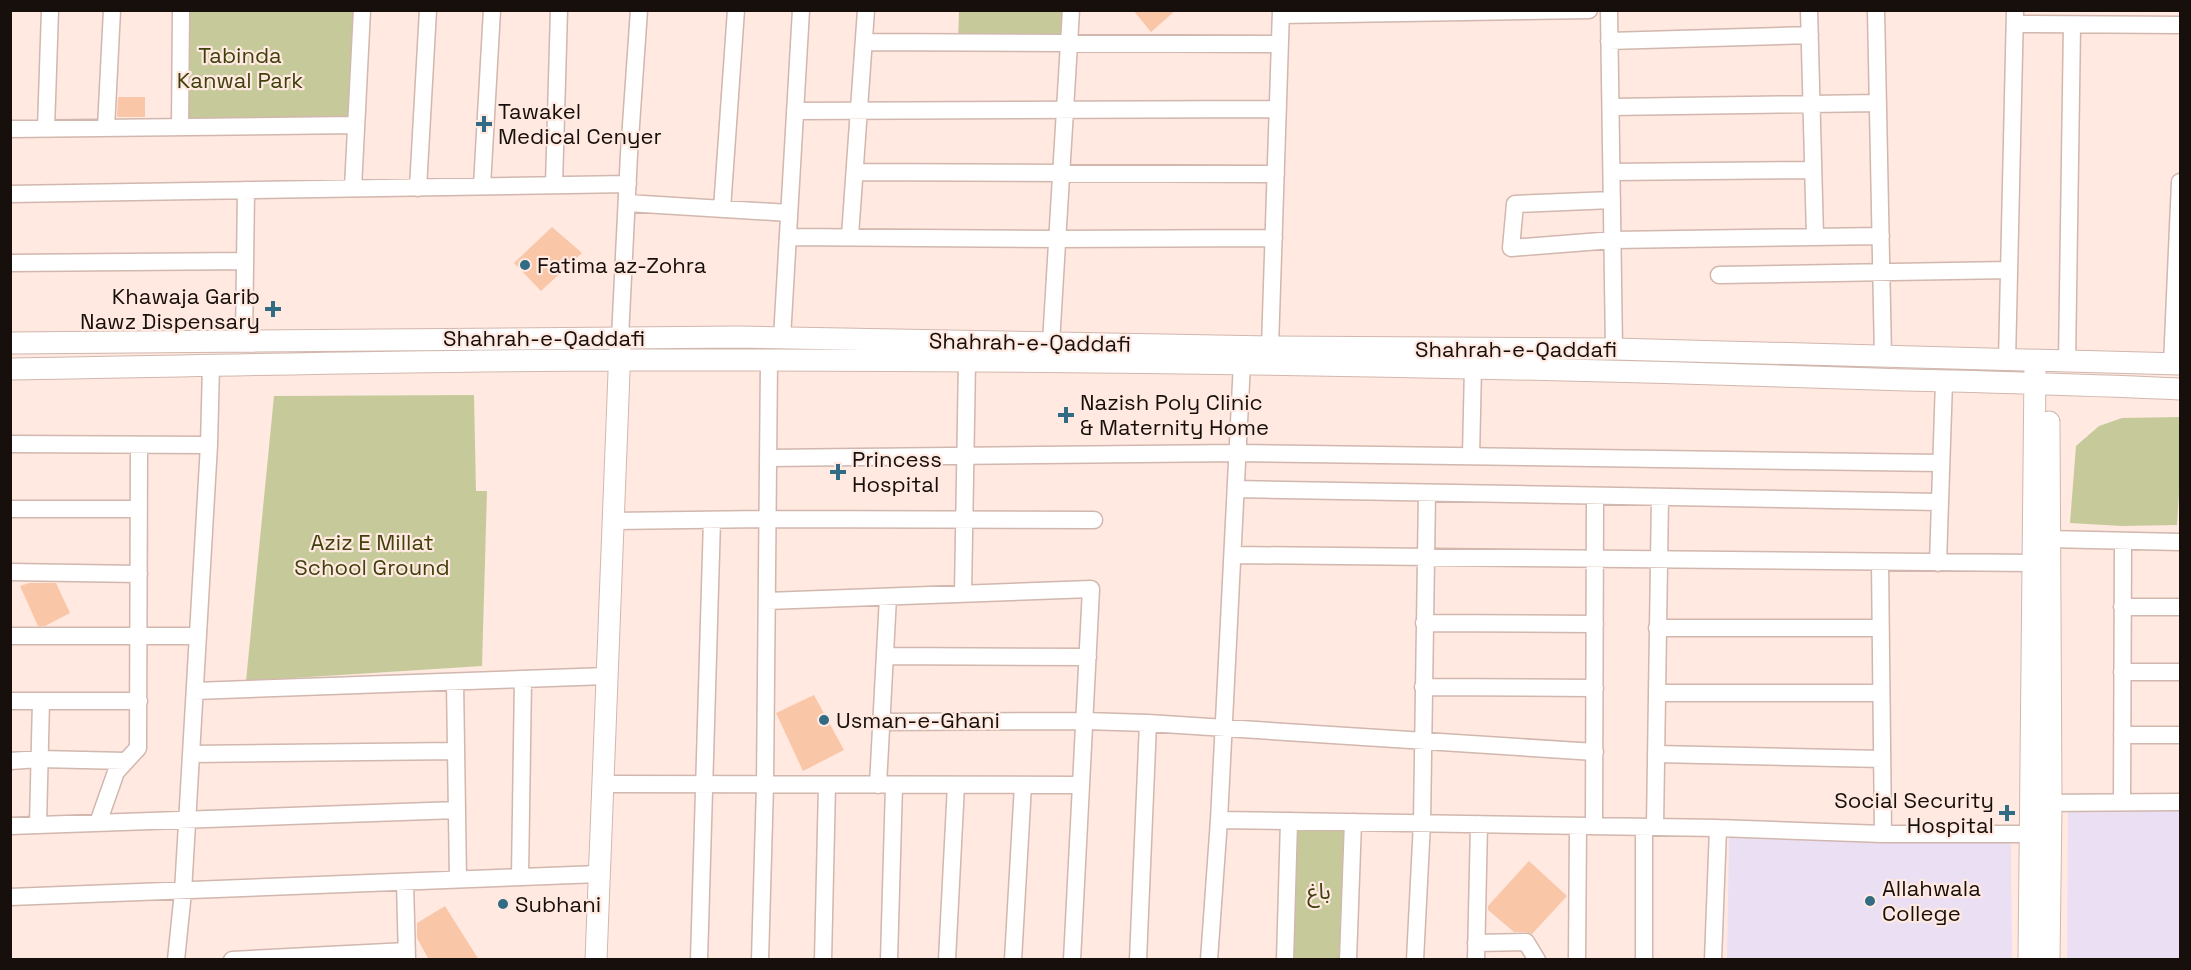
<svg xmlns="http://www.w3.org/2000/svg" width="2191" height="970" font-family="'Space Grotesk','Noto Sans Arabic',sans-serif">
	<rect width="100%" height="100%" fill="#ffe9e1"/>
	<path fill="#ebdff4" d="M2068 811H2180V959L2067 960Z
		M1729 838 2011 842 2012 959 1727 960Z"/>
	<path fill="#c6ca9a" d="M181 11H362L356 125 180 127Z
		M959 11H1071L1069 42 958 41Z
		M474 395 476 491H487L482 666 246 681 274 396Z
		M2180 417V478L2177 525 2122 526 2070 523 2076 446 2099 426 2122 418Z
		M1289 821 1353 822 1348 959 1285 960Z"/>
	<path fill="#fac6a8" d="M1133 10H1176L1151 32Z
		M118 97H145V117H117Z
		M552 227 582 253 541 291 514 263Z
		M29 583H56L70 613 45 626H38L20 586Z
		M814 695 844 750 803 771 776 713Z
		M1529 861 1567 896 1532 934 1526 932H1514L1488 910V906Z
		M445 906 479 960H429L417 938V923Z"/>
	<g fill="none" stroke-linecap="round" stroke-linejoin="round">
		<g stroke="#d1b7ad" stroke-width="19">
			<path id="minor" d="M1609 10 1614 349
				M1809 10 1815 237
				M1876 10 1883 357
				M1281 15 1589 10
				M2015 24 2180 25
				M1609 41 1810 35
				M864 42 1280 44
				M1611 107 1878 103
				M795 111 1278 109
				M180 127 181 10
				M106 128 112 10
				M10 129 356 125
				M46 129 50 10
				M855 172 1276 174
				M1612 172 1813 170
				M554 185 559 10
				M482 186 492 10
				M353 188 362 10
				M418 188 428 10
				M10 194 628 184
				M1612 200 1515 204 1511 248 1613 240 1881 236
				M627 203 789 213
				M722 209 736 10
				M850 236 866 10
				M788 237 1057 239 1274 238
				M10 263 245 261
				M1719 275 2009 270
				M620 338 629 154 639 10
				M782 338 801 10
				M244 341 246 190
				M1051 343 1071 10
				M1270 347 1281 10
				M2007 361 2015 10
				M2067 362 2072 25
				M2172 364 2180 182
				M10 444 209 445 211 366
				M1471 456 1473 367
				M768 458 1238 453 1941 463
				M1236 489 1940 502 1938 563
				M1940 502 1944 381
				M10 509H139
				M613 521 768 519 1094 520
				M2048 539 2180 542
				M1233 555 2032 563
				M1880 562 1883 834
				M10 572 139 574
				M963 594 967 361
				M767 601 1091 589 1081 785
				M2122 607H2180
				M1424 623 1595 624
				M1657 628H1880
				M10 636H198
				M885 656 1088 657
				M2122 672H2180
				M455 682 458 879
				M1423 687 1595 688
				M195 691 607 676
				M1657 693H1881
				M10 701H139
				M881 722 1085 721 1148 723 1595 752
				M2122 735H2180
				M191 754 456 751
				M1656 754 1882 759
				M10 761 40 759 126 761
				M603 784 1081 785 1072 960
				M878 785 888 597
				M2122 802 2123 542
				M2040 803 2180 802
				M1219 820 1718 828 1883 834H2040
				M98 823 116 772 138 748 139 445
				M38 825 41 701
				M10 826 457 810
				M1594 826 1595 497
				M1655 827 1660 497
				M520 877 523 679
				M405 882 407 960
				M10 897 599 874
				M1476 943 1526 942 1537 960
				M176 960 183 892 209 445
				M232 960 407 951
				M699 960 712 520
				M760 960 765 785 769 360
				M823 960 827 785
				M889 960 894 785
				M947 960 956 785
				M1013 960 1023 785
				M1138 960 1148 723
				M1209 960 1219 820 1242 363
				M1285 960 1289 821
				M1348 960 1353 822
				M1415 960 1422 823 1427 493
				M1476 960 1479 824
				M1577 960 1578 826
				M1644 960V827
				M1713 960 1718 828"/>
		</g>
		<g stroke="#d1b7ad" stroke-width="23">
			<path id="major" d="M10 343 738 337 1270 347 1614 349 2180 364
				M10 369C214 366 418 360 621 360 1039 359 1457 365 1875 379 1977 382 2079 384 2180 389
				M596 960 620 347
				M2029 960 2035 369
				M2049 960 2051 803 2049 422"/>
		</g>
		<use href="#minor" stroke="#fff" stroke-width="16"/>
		<use href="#major" stroke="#fff" stroke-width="21"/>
	</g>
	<g fill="#326b84" stroke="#ffe9e1" stroke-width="2">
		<path d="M481 115h6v6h6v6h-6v6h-6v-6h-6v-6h6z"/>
		<circle cx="525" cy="265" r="6"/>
		<path d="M270 300h6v6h6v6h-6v6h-6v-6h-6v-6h6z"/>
		<path d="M1063 406h6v6h6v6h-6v6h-6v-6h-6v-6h6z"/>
		<path d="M835 463h6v6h6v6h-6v6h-6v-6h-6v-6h6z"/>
		<circle cx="824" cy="720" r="6"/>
		<path d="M2004 804h6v6h6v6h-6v6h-6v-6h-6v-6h6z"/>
		<circle cx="1870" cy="901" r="6"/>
		<circle cx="503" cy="904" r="6"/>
	</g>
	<g text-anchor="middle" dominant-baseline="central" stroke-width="4.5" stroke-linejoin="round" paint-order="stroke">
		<g font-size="22" fill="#3f400b" stroke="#ffe9e1">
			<text x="240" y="55">Tabinda<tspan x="240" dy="25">Kanwal Park</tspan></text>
			<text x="372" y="542">Aziz E Millat<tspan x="372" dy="25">School Ground</tspan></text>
			<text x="1319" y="891">باغ</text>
		</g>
		<g font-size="22" fill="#170f0b" stroke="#ffe9e1" text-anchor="start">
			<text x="498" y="111">Tawakel<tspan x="498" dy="25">Medical Cenyer</tspan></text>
			<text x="537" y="265">Fatima az-Zohra</text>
			<text x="260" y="296" text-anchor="end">Khawaja Garib<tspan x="260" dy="25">Nawz Dispensary</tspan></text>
			<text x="1080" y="402">Nazish Poly Clinic<tspan x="1080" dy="25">&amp; Maternity Home</tspan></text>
			<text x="852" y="459">Princess<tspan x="852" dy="25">Hospital</tspan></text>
			<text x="836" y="720">Usman-e-Ghani</text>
			<text x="1994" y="800" text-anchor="end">Social Security<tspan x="1994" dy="25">Hospital</tspan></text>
			<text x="1882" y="888">Allahwala<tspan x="1882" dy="25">College</tspan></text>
			<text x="515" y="904">Subhani</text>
		</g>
		<g font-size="22" fill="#170f0b" stroke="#ffe9e1">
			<text x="544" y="338">Shahrah-e-Qaddafi</text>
			<text transform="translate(1030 342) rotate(1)">Shahrah-e-Qaddafi</text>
			<text x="1516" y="349">Shahrah-e-Qaddafi</text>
		</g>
	</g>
	<rect width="2191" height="970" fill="none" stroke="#170f0b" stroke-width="24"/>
</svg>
